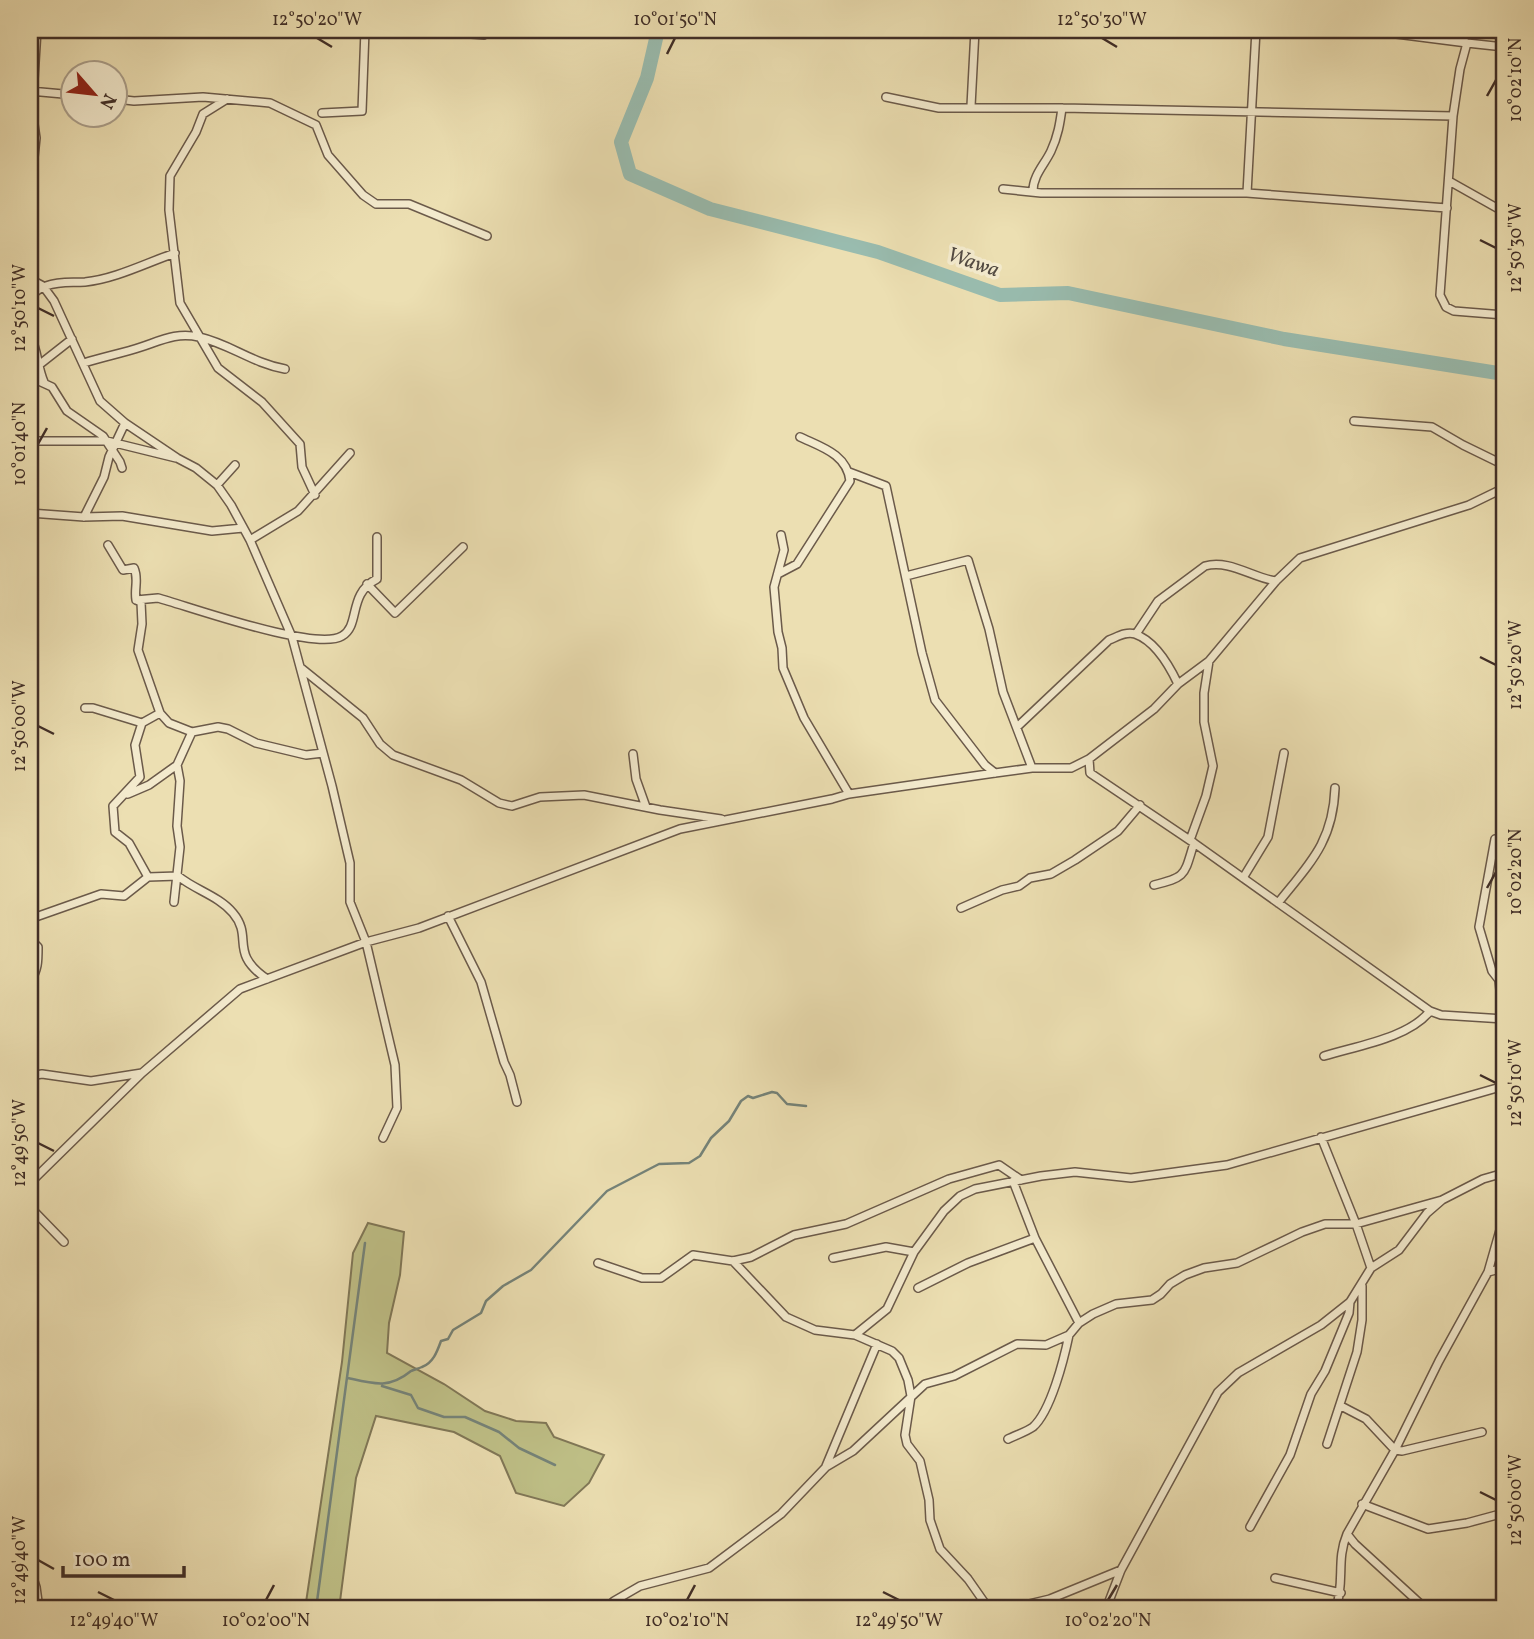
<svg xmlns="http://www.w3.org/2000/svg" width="1534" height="1639" font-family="Vollkorn,serif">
	<rect width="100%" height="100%" fill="#ecdfb2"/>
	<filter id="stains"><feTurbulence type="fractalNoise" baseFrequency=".00286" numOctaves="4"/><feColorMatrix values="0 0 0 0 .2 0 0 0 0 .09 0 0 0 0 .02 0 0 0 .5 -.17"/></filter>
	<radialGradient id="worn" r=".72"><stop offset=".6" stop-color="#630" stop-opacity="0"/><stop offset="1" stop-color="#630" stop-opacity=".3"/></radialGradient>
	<path fill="#bfc087" stroke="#807757" stroke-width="2" d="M368 1223 404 1232 400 1275 389 1323 387 1353 444 1384 485 1411 516 1421 546 1423 554 1437 604 1455 589 1483 564 1506 516 1493 500 1456 454 1432 376 1416 356 1478 339 1609H305L342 1362 353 1253Z"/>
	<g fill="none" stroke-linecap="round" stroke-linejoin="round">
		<path stroke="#758379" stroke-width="2.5" d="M348 1378C374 1384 389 1389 411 1371 413 1370 420 1368 422 1367 433 1363 437 1352 441 1341L448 1339 453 1330 481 1313 486 1301 503 1286 531 1270 607 1191 659 1164 689 1163 700 1156 711 1138 729 1121 741 1101 748 1096 753 1098 772 1092 777 1093 787 1104 806 1106
			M382 1386 411 1395 418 1408 444 1417H465L499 1432 519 1448 555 1465
			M316 1609 365 1243"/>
		<path stroke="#99bcaf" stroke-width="14" d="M658 30 647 78 621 142 630 174 710 209 878 252 1000 295 1068 293 1284 339 1504 374"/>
		<g stroke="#6b5a4a" stroke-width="10">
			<path id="minor" d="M420 30 484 35
				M1365 30 1467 43 1460 69 1453 116 1440 295 1446 307 1454 311 1504 315
				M1441 30 1467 43 1504 47
				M30 91 74 95
				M886 97 939 108H1062L1453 116
				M116 99 134 101 203 97 270 103 316 125 328 155 363 195 376 204H409L487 236
				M227 99 203 114 196 132 170 176 169 210 180 303 218 368 262 402 300 444 302 467 315 495
				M971 106 975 30
				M322 113 362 111 365 30
				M30 162 34 157 36 138 32 111 37 30
				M1449 181 1504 212
				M1003 189 1041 193H1247L1447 208
				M1033 191C1033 175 1045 164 1051 151 1058 136 1060 123 1062 108
				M1247 193 1256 30
				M30 279 43 286 54 301 100 401 125 423 177 458 196 468 217 485 231 505 250 540 292 637 332 786 350 863V902L366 942 395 1065 397 1108 383 1138
				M30 299C34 293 39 288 46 286 60 281 71 283 85 282 115 279 146 263 175 253
				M30 335C38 350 37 366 44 382
				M84 363C103 357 123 353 141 347 162 340 177 332 199 337 230 344 252 363 285 369
				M30 372 72 339
				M30 377 52 387 67 411 103 436 120 462 122 468
				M1354 421 1432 427 1463 445 1504 465
				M30 441H107L176 458
				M849 472 886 486 922 653 935 700 985 765 995 773
				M217 485 235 465
				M30 513 84 517 122 516 212 531 243 528
				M84 517 104 477 109 457 125 423
				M781 535 784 550 774 587 778 632 782 648 783 668 804 718 849 794
				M250 540 298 511 350 453
				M108 545 123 570 134 568C139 579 134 588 136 600L141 602 142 624 138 650 160 713 169 723 192 732 218 727 228 729 256 743 306 755 323 753
				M778 574 797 564 850 481C847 454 821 447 800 437
				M906 576 968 560 989 629 1003 692 1032 768
				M367 584 395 613 463 547
				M136 600 158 598C191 607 316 652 342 636 361 625 347 594 377 579V537
				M1136 634 1158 601 1205 566C1229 559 1253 578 1276 581
				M301 668 363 718 380 744 393 755 461 780 499 803 512 806 540 797 584 795 660 810 721 819
				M85 708H93L142 723 160 713
				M142 723 135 745 140 777 113 806 115 832 129 843 148 877
				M1017 727 1109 640C1117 637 1126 631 1135 634 1155 641 1170 667 1178 684
				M633 754 636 779 646 807
				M1089 759 1090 773 1194 843 1430 1011 1441 1015 1504 1019
				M128 794 149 785 177 765 192 732
				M1495 839 1479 927 1492 971 1499 980 1503 1019
				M1190 840 1206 796 1213 766 1204 722V693L1209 661
				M1243 878 1268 837 1284 753
				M1154 885C1187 877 1184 875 1194 843
				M174 902 180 847 177 826 180 781 177 765
				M1278 903C1310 863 1333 842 1335 788
				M961 908 1002 890 1019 886 1030 878 1051 874 1075 860 1118 831 1140 805
				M448 916 481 982 504 1062 510 1075 517 1102
				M30 919 101 894 124 896 148 877 178 876C195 890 219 896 233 913 254 938 228 952 267 979
				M30 939 38 947C38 962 38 970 30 982
				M1324 1056C1356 1046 1409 1038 1430 1011
				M30 1076 42 1074 91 1081 142 1073
				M1321 1137 1356 1224 1371 1268
				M1013 1181 1035 1238 1079 1323
				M30 1183 142 1073 240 989 366 942 419 928 680 829 832 799 849 794 995 773 1032 768H1071L1089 759 1154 709 1178 684 1209 661 1276 581 1300 558 1469 505 1504 488
				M30 1207 64 1242
				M833 1258 886 1247 914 1252
				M733 1261 786 1317 815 1330 855 1335 892 1351 899 1358 908 1380 911 1396 905 1435 907 1444 920 1461 929 1500 930 1520 940 1549 968 1579 989 1609
				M598 1263 642 1278H661L693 1255 733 1261 751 1257 794 1235 846 1224 949 1179 999 1165 1021 1180
				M1488 1272 1504 1268
				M918 1288 968 1263 1035 1238
				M855 1335 887 1309 914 1252 944 1211 960 1196 975 1189 1041 1176 1075 1172 1131 1178 1227 1165 1504 1086
				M1341 1406 1366 1419 1395 1450 1402 1451 1482 1432
				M1008 1439C1016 1435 1026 1432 1033 1427 1051 1411 1064 1359 1069 1335
				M1327 1444 1357 1352 1362 1320V1286
				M826 1466 877 1344
				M1362 1504 1428 1529 1467 1523 1504 1513
				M1250 1527 1290 1455 1311 1394 1325 1371 1349 1313 1350 1302
				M30 1569 36 1587 39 1609
				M1275 1578 1341 1593
				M605 1609 614 1601 640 1586 709 1568 781 1514 826 1467 853 1451 925 1384 954 1376 1017 1344 1046 1345 1069 1335 1079 1323 1093 1314 1116 1304 1152 1300 1161 1294 1170 1284 1185 1275 1204 1268 1237 1263 1302 1232 1325 1224H1356L1442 1200
				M1008 1609 1050 1599 1121 1570
				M1106 1609 1121 1570 1218 1392 1238 1373 1321 1325 1350 1302 1371 1268 1399 1250 1427 1213 1442 1200 1483 1179 1504 1173
				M1336 1609C1345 1581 1336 1560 1347 1534
				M1426 1609 1355 1544 1347 1534 1395 1450 1439 1361 1488 1272 1504 1216"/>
		</g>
		<use href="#minor" stroke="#f3eacd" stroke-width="7"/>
	</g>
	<path fill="none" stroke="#402e27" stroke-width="2.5" d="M317 38 332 47M1102 38 1117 47M667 54 675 38M1487 96 1496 80M1480 240 1496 248M38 308 54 316M38 444 47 428M1480 657 1496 665M38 726 54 734M1487 888 1496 872M1480 1075 1496 1083M38 1143 54 1151M1480 1492 1496 1500M38 1560 54 1569M98 1592 114 1600M883 1592 899 1600M266 1600 274 1585M687 1600 695 1585M1108 1600 1117 1585"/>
	<g text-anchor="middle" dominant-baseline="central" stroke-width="7" stroke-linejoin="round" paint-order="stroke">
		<g font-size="21" font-style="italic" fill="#524a42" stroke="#f3eacd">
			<text transform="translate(973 263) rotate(19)">Wawa</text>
		</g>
	</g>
	<rect width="1534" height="1639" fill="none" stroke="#ecdfb2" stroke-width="77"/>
	<g transform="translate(94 94) rotate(118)"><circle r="33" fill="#f3eacd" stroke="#ab9f8b" stroke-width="2"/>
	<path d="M0-5L12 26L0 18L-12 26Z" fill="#8f2418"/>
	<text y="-10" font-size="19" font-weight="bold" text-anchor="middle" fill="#402e27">N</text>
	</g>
	<path d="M63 1566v10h121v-10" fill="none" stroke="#402e27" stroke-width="3.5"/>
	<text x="74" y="1566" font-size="21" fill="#402e27" stroke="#f3eacd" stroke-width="5" paint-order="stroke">100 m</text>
	<rect x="38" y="38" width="1458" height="1562" fill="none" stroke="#402e27" stroke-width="2.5"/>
	<g font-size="18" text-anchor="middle" fill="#402e27">
		<text x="317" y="25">12°50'20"W</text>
		<text x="675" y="25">10°01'50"N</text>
		<text x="1102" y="25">12°50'30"W</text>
		<text transform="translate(1515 80) rotate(-90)" y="6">10°02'10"N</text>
		<text transform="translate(1515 248) rotate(-90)" y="6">12°50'30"W</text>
		<text transform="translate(19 308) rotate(-90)" y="6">12°50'10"W</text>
		<text transform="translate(19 444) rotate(-90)" y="6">10°01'40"N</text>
		<text transform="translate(1515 665) rotate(-90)" y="6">12°50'20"W</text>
		<text transform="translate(19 726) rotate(-90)" y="6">12°50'00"W</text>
		<text transform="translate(1515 872) rotate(-90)" y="6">10°02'20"N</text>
		<text transform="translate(1515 1083) rotate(-90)" y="6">12°50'10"W</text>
		<text transform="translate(19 1143) rotate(-90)" y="6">12°49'50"W</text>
		<text transform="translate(1515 1500) rotate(-90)" y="6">12°50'00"W</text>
		<text transform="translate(19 1560) rotate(-90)" y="6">12°49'40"W</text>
		<text x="114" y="1626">12°49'40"W</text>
		<text x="266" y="1626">10°02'00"N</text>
		<text x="687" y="1626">10°02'10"N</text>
		<text x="899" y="1626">12°49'50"W</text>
		<text x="1108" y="1626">10°02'20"N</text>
	</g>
	<rect width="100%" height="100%" filter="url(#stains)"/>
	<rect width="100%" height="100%" fill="url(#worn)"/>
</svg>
